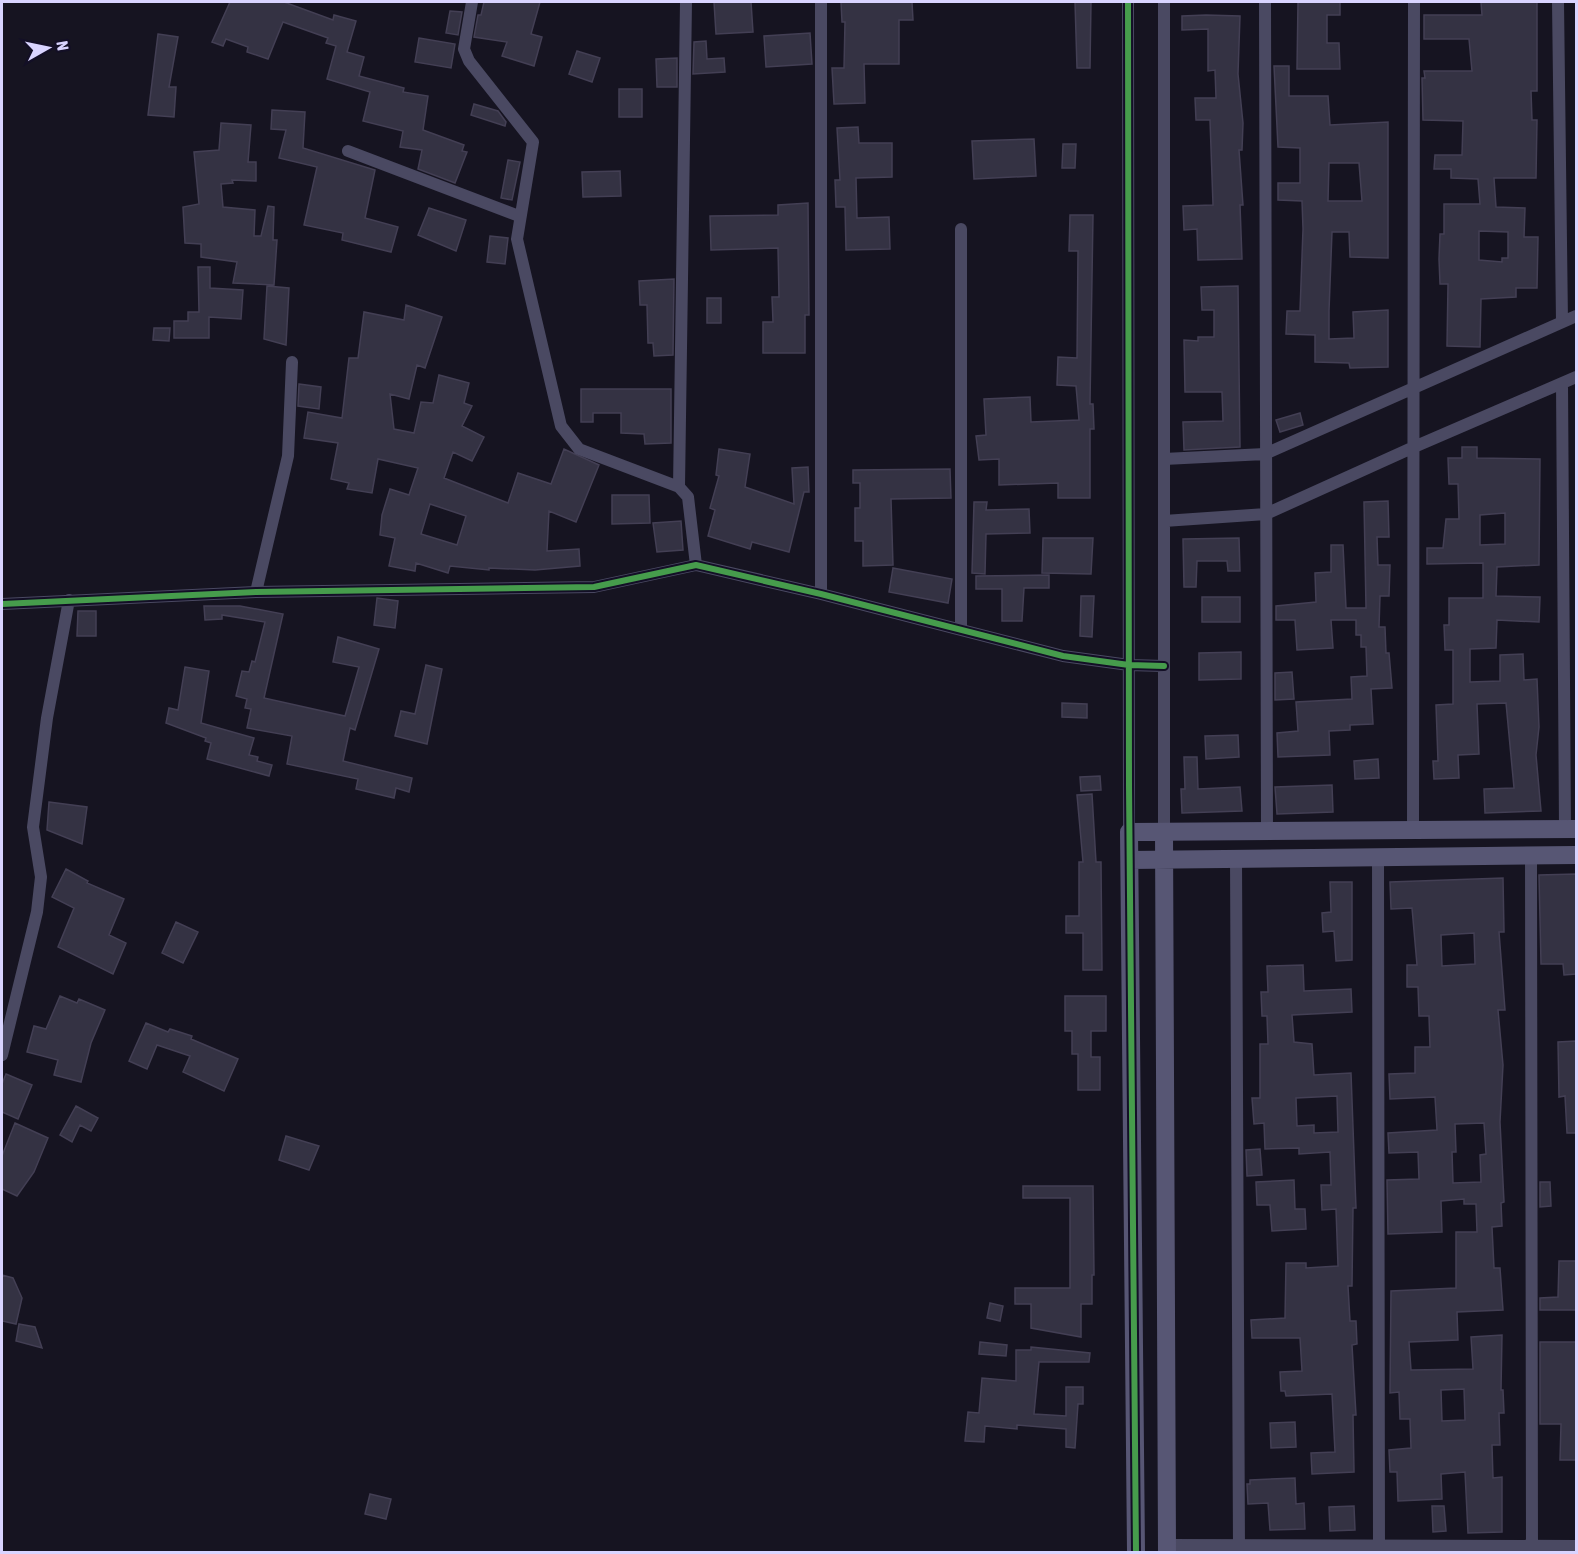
<svg xmlns="http://www.w3.org/2000/svg" width="1578" height="1554" font-family="'Asap Condensed',sans-serif">
	<rect width="100%" height="100%" fill="#161421"/>
	<path fill="#343243" stroke="#433f54" stroke-width="1.5" fill-rule="evenodd" d="M230 2H284L333 20 334 15 356 21 347 52 364 57 359 76 404 88 403 92 428 96 423 130 464 145 462 151 467 152 455 183 418 169 422 150 400 147 403 131 363 121 370 92 327 79 336 46 326 43 328 38 283 22 268 59 247 52 248 47 226 39 223 46 212 42Z
		M484 2H540L531 34 542 37 534 66 502 56 507 42 474 37 478 15H481Z
		M714 2H751L753 32 716 34Z
		M841 2H912L913 20H899V64H864L865 103 834 104 832 68H844L845 22H842Z
		M1075 2H1091L1090 68H1077Z
		M1298 2H1340V15H1327V43H1339L1340 69H1297Z
		M1481 2H1537V91H1531L1532 120H1537L1536 178H1494L1496 207 1525 208 1524 237H1538L1537 288H1516V297L1481 299 1480 347 1447 346 1448 284H1440L1439 259 1440 234H1444V204H1480L1478 179 1451 178V169H1434L1435 155H1462L1463 121 1423 120 1422 78H1425L1424 71H1472L1469 39H1424V15H1482ZM1479 231 1508 232V258H1502V262L1479 260Z
		M450 11 462 12 458 35 446 33Z
		M1206 15 1240 16 1238 74 1243 123 1242 150H1239L1243 205H1240L1242 259 1198 260 1197 229 1184 230 1183 206 1213 205 1210 120H1196L1195 98H1216L1215 70 1208 71V29L1182 30V16Z
		M810 33 812 64 766 67 764 36Z
		M158 34 178 37 169 87H176L174 117 148 115Z
		M419 38 455 44 451 68 415 62Z
		M706 41 707 59 724 58 725 72 693 74 694 42Z
		M577 51 600 58 592 82 569 74Z
		M677 58V87H657L656 59Z
		M1274 66H1289V96H1328L1330 125 1388 122V258L1350 257 1349 232H1332L1329 311V339L1354 338 1353 312 1388 310V367L1350 368 1349 363 1315 362V335L1286 334 1287 311H1300L1303 229 1302 201 1278 200V183H1300V148L1278 147ZM1329 163H1359L1362 201H1328Z
		M619 89H642V117H619Z
		M474 104 498 111 506 122 505 126 471 115Z
		M272 110 305 112 303 148 375 170 365 218 398 227 391 252 342 240 343 233 304 225 317 167 279 158 286 130 271 129Z
		M221 123 251 125 248 162H256V181L232 180 233 183 221 184 223 207 255 210 254 236H261L268 206 274 207 273 240H277L274 285 233 283 237 262 201 257V244L185 243 183 207 199 204 194 152 219 150Z
		M858 127 859 143H892V177L856 178 857 218 889 217 890 249 846 250 845 207H836L835 180H840L837 128Z
		M1034 139 1036 176 974 179 972 141Z
		M1063 144H1076L1075 168H1062Z
		M508 160 520 162 512 200 501 198Z
		M620 171 621 196 583 197 582 172Z
		M808 203 809 315H805V353H763V322H773L772 297H779L778 248 711 250 710 216 778 215V205Z
		M429 208 466 220 456 251 418 235Z
		M1070 215H1093L1090 404H1093L1094 429H1090V498H1058V483L999 485V459L979 460 976 436 986 435 984 399 1030 397 1031 422 1079 420 1076 386 1057 385 1058 357 1077 358 1078 251H1069Z
		M490 236 508 238 505 264 487 262Z
		M198 267H210V288L243 290 241 319 209 317V338H174V321H188V312H199Z
		M674 279 673 355 654 356 653 343H648L647 305H640L639 281Z
		M267 286 289 288 286 345 264 339Z
		M1238 286 1240 447 1184 450 1183 422 1223 421 1222 392H1185L1184 340 1198 341V337H1214V310H1202L1201 287Z
		M707 298H721V323H707Z
		M406 305 442 317 425 368 417 365 409 399 390 394 394 429 414 433 421 402 433 403 439 375 469 383 464 403 472 406 462 426 484 437 472 461 453 452 444 478 508 503 518 473 551 484 564 449 599 465 576 522 549 511 547 551 579 549 580 566 535 570 489 568V570L450 566 448 573 416 563 415 571 389 566 395 538 380 535 382 515 390 489 409 495 418 468 378 459 372 493 347 489 349 483 331 479 338 443 304 438 308 412 342 418 349 358H358L364 312 404 320ZM430 504 466 516 457 545 421 534Z
		M154 328H170L169 341 153 340Z
		M299 384 321 387 319 409 298 406Z
		M581 389H671V443L645 444 644 434 621 433V413H593V422H581Z
		M1300 413 1303 425 1280 432 1276 420Z
		M1462 447H1477V458L1540 459 1539 565 1497 567 1496 596 1540 597 1539 622 1497 620 1496 648 1470 649V682L1500 681V655L1523 654 1524 680 1537 679 1539 727 1536 755 1541 811 1485 813 1484 789 1514 788 1506 703 1477 704 1479 754 1458 755 1459 778 1434 779 1433 761H1438L1436 705 1453 704V650H1445L1444 625H1449V598H1483V563L1427 564V548H1443L1446 519H1459L1458 484H1449L1448 458H1462ZM1505 513V544L1480 545V515Z
		M719 449 750 454 745 487 794 504 792 468 808 467 809 492H804L789 552 752 542 750 549 708 536 715 510 710 508 719 476 716 475Z
		M950 469 951 498 891 499 893 565 863 566V541H855V508H860V483H853V470Z
		M612 495H649L650 523 612 524Z
		M1388 501 1389 537H1377L1378 565H1390L1389 596H1380L1379 627H1385L1386 653H1389L1392 688 1371 689 1373 724 1350 725V730L1329 731 1330 755 1278 757 1277 733 1298 731 1296 702 1352 699 1351 677 1367 676 1366 647H1361V635H1356V620H1331L1333 648 1297 650 1295 620H1276V606L1316 602 1315 573 1331 572V545H1343L1346 608H1366L1364 502Z
		M974 502H987L986 510 1029 509 1030 533 986 534 985 574 972 573Z
		M681 521 683 550 657 552 653 523Z
		M1043 538H1093L1091 574 1042 573Z
		M1239 538 1240 571H1228L1227 561H1197L1196 587H1184L1183 539Z
		M893 568 952 579 948 603 889 592Z
		M1049 575V588H1024L1022 621H1002V589H976V576Z
		M1081 596H1094L1092 637 1080 636Z
		M1202 597H1240V622H1202Z
		M377 598 398 601 395 628 374 625Z
		M204 606H240L283 614 264 698 345 716 359 667 333 662 338 637 379 649 355 730 350 728 343 761 412 778 409 792 396 788 394 798 356 789 358 779 287 764 292 736 247 728 251 709 245 708 247 699 236 696 242 671 249 672 252 661 255 662 265 622 222 615V619L205 620Z
		M78 611H96V636H77Z
		M1241 652V679L1199 680V653Z
		M426 665 442 669 427 744 395 736 401 711 415 714Z
		M185 667 209 671 201 723 254 738 249 755 258 757 257 761 272 765 269 776 207 759 211 743 205 741 206 738 166 723 169 708 178 710Z
		M1292 672 1294 699 1275 700V673Z
		M1062 703 1087 704V718L1062 717Z
		M1238 735 1239 757 1206 759 1205 736Z
		M1184 757H1197L1198 789 1240 787 1242 811 1182 813 1181 789H1185Z
		M1378 759 1379 778 1355 779 1354 761Z
		M1100 776 1101 790 1081 791 1080 777Z
		M1332 785 1333 812 1277 814 1275 787Z
		M1092 794 1096 862H1101L1102 970H1083V933H1066V916H1079V862H1083L1077 795Z
		M49 802 87 807 82 844 47 830Z
		M66 869 88 881 87 883 124 899 109 935 126 943 113 974 58 947 74 908 52 897Z
		M1576 874V974L1564 975 1563 964H1541L1539 875Z
		M1503 878 1504 932H1499L1505 1010H1498L1503 1065 1500 1122 1504 1202 1501 1203 1502 1226 1492 1227 1494 1268H1500L1503 1310 1457 1312 1458 1340 1409 1342 1411 1370 1473 1369 1471 1337 1502 1335 1501 1390H1503L1504 1413H1499L1500 1445H1492L1493 1478 1502 1477V1532L1468 1533 1465 1472 1441 1474 1442 1499 1398 1501 1397 1472H1390L1389 1450 1411 1448 1410 1419H1400L1399 1392 1390 1393 1391 1291 1456 1288V1232H1477L1476 1204H1464V1199L1441 1201 1442 1232 1388 1234 1387 1180 1419 1179 1418 1152 1389 1153 1388 1133 1437 1130 1435 1097 1390 1099 1389 1074 1415 1073V1047H1430L1429 1016H1419L1418 987H1407V965H1417L1412 908 1391 909 1390 882ZM1474 933 1475 964 1442 966 1441 935ZM1484 1123 1486 1154 1480 1155 1481 1182 1453 1183 1452 1152H1456L1455 1124ZM1464 1389 1465 1420 1442 1421 1441 1390Z
		M1330 882H1352V960L1336 961 1334 931 1323 932 1322 913 1331 912Z
		M176 922 198 932 183 963 162 953Z
		M1303 965 1304 991 1351 989 1352 1012 1292 1015 1294 1042 1312 1044 1314 1075 1351 1073 1356 1208H1353L1352 1286H1348L1350 1321H1356L1357 1344 1352 1345 1356 1415H1353L1354 1472 1312 1474 1311 1453 1335 1452 1332 1394 1286 1396 1285 1391H1281L1280 1372 1302 1371 1300 1338H1252L1251 1320 1285 1318 1286 1263H1306V1268L1338 1266 1336 1209 1322 1210 1321 1185H1331L1330 1152 1299 1154V1148L1265 1149 1264 1123 1254 1124 1252 1098H1260V1044H1268L1267 1016H1262L1261 992H1268L1267 966ZM1337 1096 1338 1132 1314 1133V1125L1297 1126 1296 1098Z
		M60 996 77 1003 79 999 105 1010 91 1043 81 1082 54 1075 58 1060 27 1052 34 1026 46 1029Z
		M1065 996H1106V1031H1091V1057H1100V1090H1078V1054H1072V1031H1065Z
		M146 1023 168 1032 170 1029 192 1036 191 1039 238 1059 224 1091 183 1072 190 1056 157 1045 147 1069 129 1061Z
		M1576 1041V1133H1567L1565 1096 1559 1097 1558 1042Z
		M6 1074 32 1085 18 1119 2 1112V1084Z
		M76 1106 98 1118 91 1131 80 1125 72 1142 60 1135Z
		M15 1123 48 1138 34 1172 17 1196 2 1189V1156Z
		M286 1136 319 1146 309 1170 279 1160Z
		M1260 1149 1262 1175 1247 1176 1246 1150Z
		M1294 1180 1295 1209H1305L1306 1229 1272 1231 1270 1205H1257L1256 1182Z
		M1540 1182H1550L1551 1206 1540 1207Z
		M1023 1186H1093L1094 1275H1092V1304H1081V1337L1031 1328V1304H1015V1288H1070V1198H1023Z
		M1559 1261H1576V1310H1540V1298L1558 1297Z
		M2 1275 13 1278 22 1298 16 1324 2 1321Z
		M990 1303 1003 1306 1000 1321 987 1318Z
		M19 1324 35 1327 42 1348 16 1341Z
		M980 1342 1007 1345 1006 1356 979 1354Z
		M1540 1342H1576V1460H1560L1561 1424H1540Z
		M1031 1347 1090 1353 1089 1362H1039L1034 1414 1066 1416V1387H1083V1404H1078L1075 1448 1066 1447V1429L1017 1425V1429L985 1426 984 1442 965 1441 968 1412 979 1413 982 1378 1016 1381V1350H1031Z
		M1295 1422 1296 1447 1271 1448 1270 1423Z
		M1295 1478 1296 1504 1304 1503 1305 1529 1270 1530 1268 1503 1248 1504 1247 1484H1250V1480Z
		M370 1494 391 1499 386 1519 365 1514Z
		M1354 1506 1355 1530 1330 1531 1329 1507Z
		M1432 1506H1444L1446 1531 1433 1532Z"/>
	<g fill="none" stroke-linecap="round" stroke-linejoin="round">
		<path stroke="#4a4962" stroke-width="12" d="M472 2 464 49 469 61 533 142 517 239 561 426 579 449 679 487 688 497 696 565
			M821 2V594
			M1128 2 1129 832
			M1164 2V832
			M1265 2 1267 830
			M1558 2 1562 322
			M348 151 519 216
			M1562 383 1565 829
			M1164 459 1265 454 1576 316
			M679 487 686 2
			M1164 521 1266 514 1414 447 1576 377
			M256 592 288 456 292 362
			M2 604 256 592 594 587 696 565 821 594 1063 656 1129 665 1164 666
			M961 629V229
			M1413 829 1414 2
			M1531 855 1532 1552
			M1378 857 1379 1552
			M1236 858 1239 1552
			M2 1055 37 912 41 877 33 827 47 718 69 600
			M1167 1545 1576 1546"/>
		<path stroke="#575674" stroke-width="18" d="M1164 832 1167 1552
			M1130 860 1576 855
			M1136 1552 1129 832 1576 829"/>
		<g stroke="#130f26" stroke-width="10">
			<path id="cycleway" d="M1128 2 1129 786 1136 1552
				M2 604 256 592 594 587 696 565 821 594 1063 656 1129 665 1164 666"/>
		</g>
		<use href="#cycleway" stroke="#469c4c" stroke-width="6"/>
	</g>
	<rect width="1578" height="1554" fill="none" stroke="#d9d4ff" stroke-width="6"/>
	<g transform="translate(48 48) rotate(81)" stroke="#130f26" stroke-width="4.5" paint-order="stroke">
	<path d="M0-4.5L10 22L0 15L-10 22Z" fill="#d9d4ff"/>
	<text y="-9" font-size="16" font-weight="bold" text-anchor="middle" fill="#d9d4ff">N</text>
	</g>
</svg>
